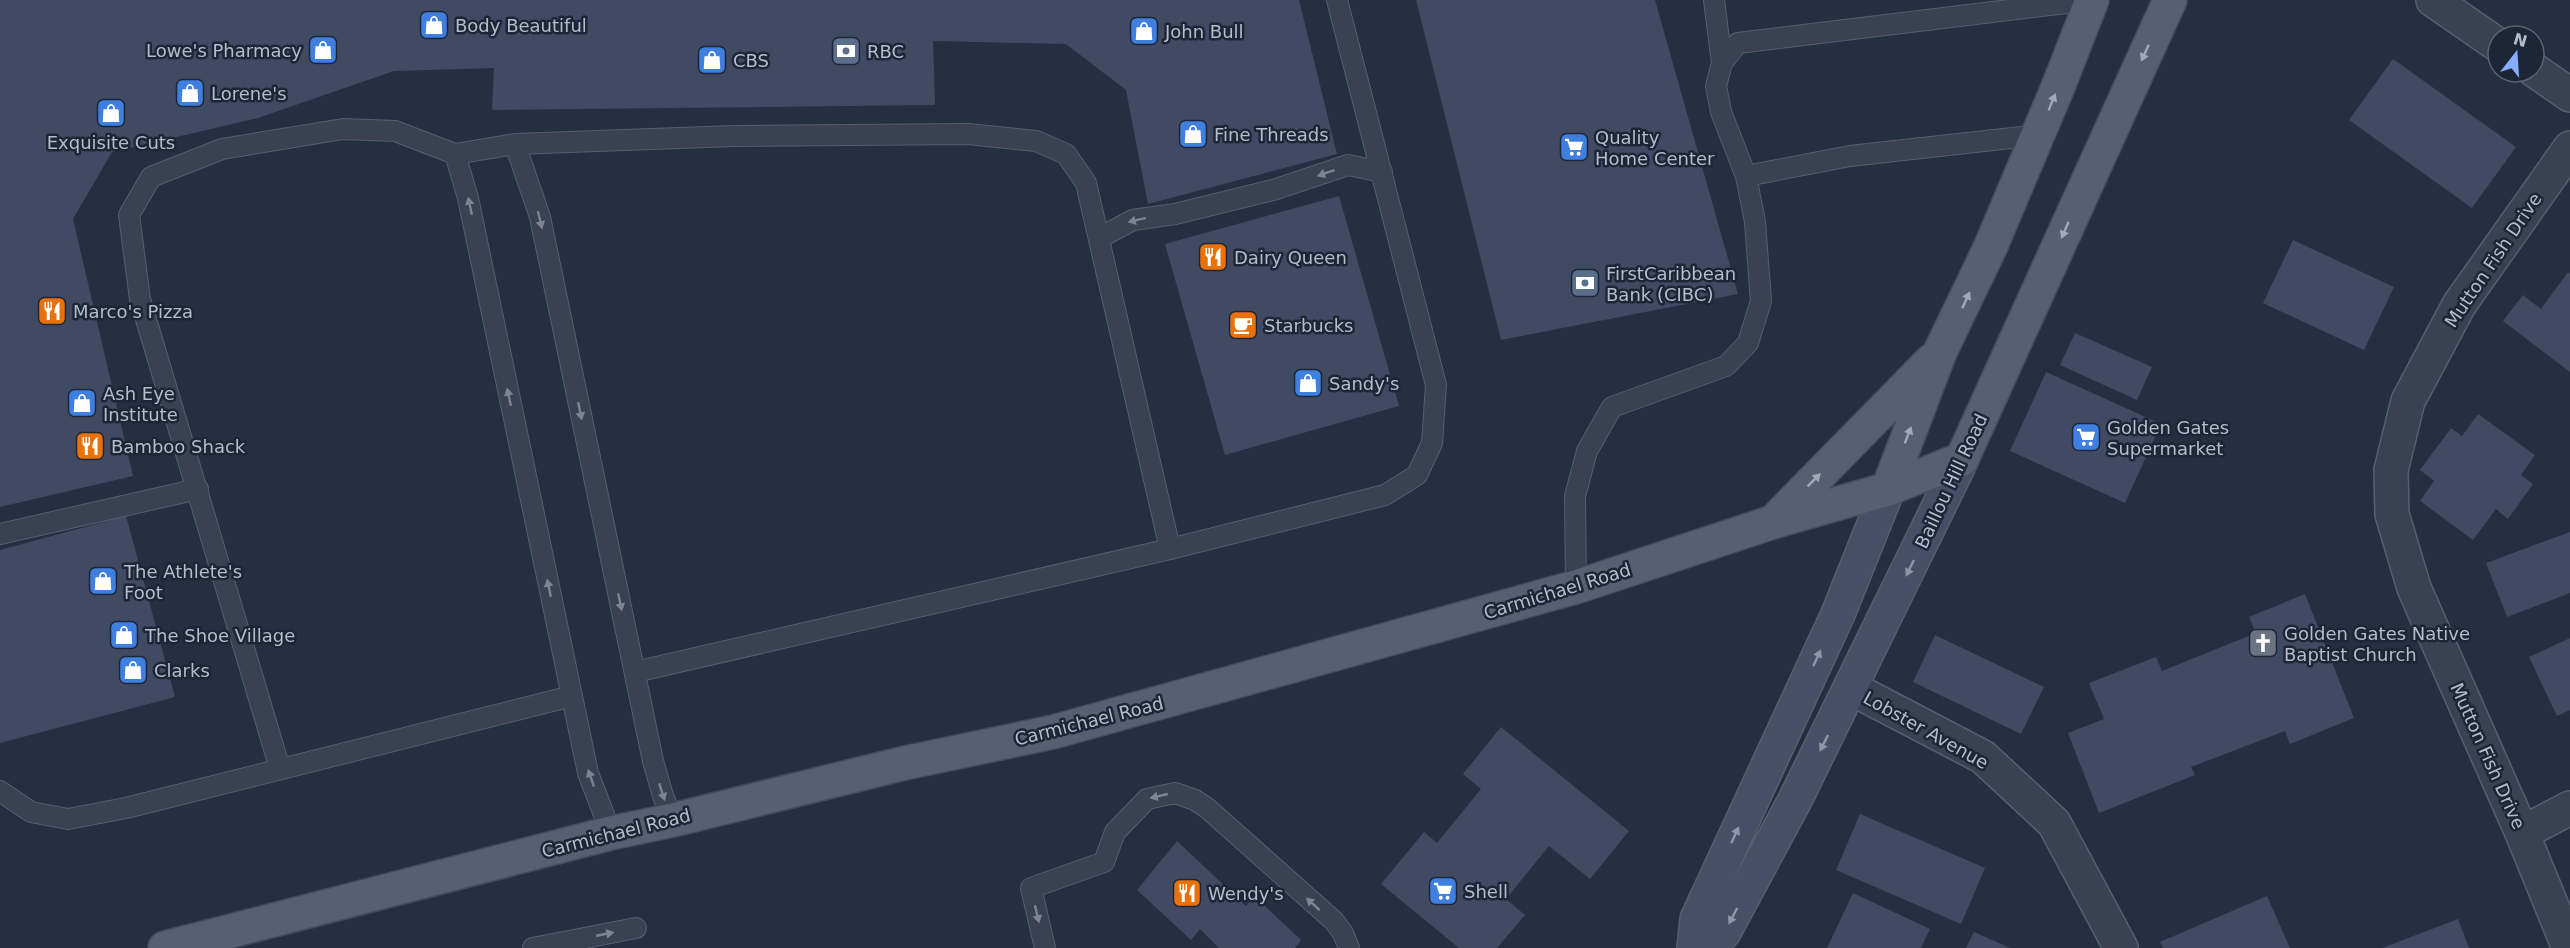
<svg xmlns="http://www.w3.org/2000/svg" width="2570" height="948" font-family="'DejaVu Sans',sans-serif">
	<rect width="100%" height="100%" fill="#242f42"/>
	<path fill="#404b63" d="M0 0H1299L1337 154 1148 204 1126 90 1066 44 933 41 935 105 492 110 494 68 394 71 258 118 112 152 73 219 133 476 0 507Z
		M1416 0H1655L1738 294 1501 340Z
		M2393 59 2516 147 2472 208 2349 120Z
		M1339 196 1399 406 1225 455 1165 244Z
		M2293 240 2394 287 2364 350 2263 303Z
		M2568 272 2570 274V372L2503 321 2523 295 2541 309Z
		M2075 333 2152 367 2137 400 2060 365Z
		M2046 372 2161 424 2125 503 2010 451Z
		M2478 414 2535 455 2521 475 2533 484 2508 519 2496 509 2473 540 2420 501 2434 481 2420 470 2451 428 2462 436Z
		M126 516 175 697 0 743V550Z
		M2570 532V593L2507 617 2486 563Z
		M2305 594 2354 718 2290 744 2285 731 2191 767 2195 775 2099 813 2068 733 2104 719 2089 683 2156 657 2162 671 2256 633 2249 617Z
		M1935 635 2044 687 2021 734 1913 682Z
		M2570 638V710L2557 716 2529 657Z
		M1501 727 1629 831 1590 879 1549 846 1506 899 1525 915 1497 948H1459L1381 884 1424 832 1437 843 1481 789 1463 774Z
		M1860 814 1985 868 1961 924 1836 870Z
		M1177 841 1246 906 1254 896 1301 940 1295 948H1219L1200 929 1191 940 1137 890Z
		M1853 893 1930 929 1921 948H1827Z
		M2267 896 2290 948H2163L2160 942Z
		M2458 919 2469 948H2382Z
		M1974 932 2010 948H1966Z"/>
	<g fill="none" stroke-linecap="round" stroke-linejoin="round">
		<g stroke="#565f6f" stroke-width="22">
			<path id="service" d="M1714 0 1722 63
				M515 144 540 217 653 761 663 796 673 820
				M455 154 468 198 588 773 611 833
				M1746 176 1850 156 2038 135
				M1099 238 1133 220 1175 214 1273 190 1348 165 1382 172
				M0 534 198 489
				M1576 587 1575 496 1587 451 1612 407 1726 366 1748 343 1761 301 1755 222 1746 176 1721 112 1716 86 1722 63 1738 43 2091 0
				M635 672 1170 549 1385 495 1417 475 1432 443 1436 385 1337 0
				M280 769 140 299 129 215 151 177 222 149 343 129 395 131 455 154 515 144 734 136 968 134 1036 141 1066 154 1086 183 1170 549
				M0 791 31 812 68 819 126 808 572 696
				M533 948 636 928
				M1045 948 1031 888 1104 862 1115 832 1147 799 1175 793 1195 800 1207 808 1334 921 1343 933 1349 948"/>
		</g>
		<g stroke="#565f6f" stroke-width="36">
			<path id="minor" d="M1851 688 1983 757 2054 823 2121 948
				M2522 833 2570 808
				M2569 948 2522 833 2414 588 2392 514 2391 470 2408 401 2459 305 2570 148"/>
		</g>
		<g stroke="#565f6f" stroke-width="36">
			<path id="tertiary" d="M2433 0 2498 45
				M2534 70 2570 95"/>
		</g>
		<g stroke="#565f6f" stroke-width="36">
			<path id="secondary" d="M1694 948 1697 919 1838 614 1888 489
				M1706 948 1724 932 1795 800 1962 459"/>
		</g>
		<g stroke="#424a5b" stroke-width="36">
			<path id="primary" d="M1888 489 1940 352 1990 248 2058 87 2092 0
				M1774 521 1931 361
				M165 948 611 833 673 820 905 763 1053 732 1277 670 1576 587 1773 522 1888 489 1962 459 2170 0"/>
		</g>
		<use href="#service" stroke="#394152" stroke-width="20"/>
		<use href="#minor" stroke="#394152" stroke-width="33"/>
		<use href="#tertiary" stroke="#394152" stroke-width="33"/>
		<use href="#secondary" stroke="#464f65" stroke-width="33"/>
		<use href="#primary" stroke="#576072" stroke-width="33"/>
	</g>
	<defs><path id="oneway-solid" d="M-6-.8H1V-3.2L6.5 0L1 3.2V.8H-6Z" transform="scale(1.5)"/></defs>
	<g fill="#a2aaba">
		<use href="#oneway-solid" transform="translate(2145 53) rotate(115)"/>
		<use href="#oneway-solid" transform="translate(2052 102) rotate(-68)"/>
		<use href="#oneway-solid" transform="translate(2065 230) rotate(114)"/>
		<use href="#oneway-solid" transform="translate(1966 300) rotate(-65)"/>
		<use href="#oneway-solid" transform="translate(1908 435) rotate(-69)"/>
		<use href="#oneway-solid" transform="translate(1814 480) rotate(-45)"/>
	</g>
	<g fill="#7d8595">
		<use href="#oneway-solid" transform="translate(1326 173) rotate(161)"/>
		<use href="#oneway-solid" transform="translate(470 206) rotate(-102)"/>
		<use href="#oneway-solid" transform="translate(540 220) rotate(76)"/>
		<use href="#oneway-solid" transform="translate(1137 220) rotate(166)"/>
		<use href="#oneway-solid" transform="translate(509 397) rotate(-102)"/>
		<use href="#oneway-solid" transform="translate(580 411) rotate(78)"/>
		<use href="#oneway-solid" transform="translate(549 588) rotate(-102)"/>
		<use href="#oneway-solid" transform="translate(620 602) rotate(78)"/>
		<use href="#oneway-solid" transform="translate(591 778) rotate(-109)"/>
		<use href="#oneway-solid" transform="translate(662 792) rotate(72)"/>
		<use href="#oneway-solid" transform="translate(1159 796) rotate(167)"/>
		<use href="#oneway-solid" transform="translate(1313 904) rotate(-138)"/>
		<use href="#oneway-solid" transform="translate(1037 914) rotate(77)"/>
		<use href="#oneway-solid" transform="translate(605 934) rotate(-11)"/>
	</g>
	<g fill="#8e96a8">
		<use href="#oneway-solid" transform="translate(1910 568) rotate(116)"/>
		<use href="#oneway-solid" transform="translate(1817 658) rotate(-65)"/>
		<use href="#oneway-solid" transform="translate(1824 743) rotate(117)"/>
		<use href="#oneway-solid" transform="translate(1735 835) rotate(-65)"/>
		<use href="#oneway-solid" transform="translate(1733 916) rotate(118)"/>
	</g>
	<defs>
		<g id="shop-square" transform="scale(1.5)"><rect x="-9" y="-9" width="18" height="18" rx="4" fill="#3f7fe0" stroke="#1d2637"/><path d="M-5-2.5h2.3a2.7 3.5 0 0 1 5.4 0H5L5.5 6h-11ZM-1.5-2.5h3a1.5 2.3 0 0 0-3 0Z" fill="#fff"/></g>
		<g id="bank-square" transform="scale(1.5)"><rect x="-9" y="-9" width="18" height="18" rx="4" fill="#5c6f8a" stroke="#1d2637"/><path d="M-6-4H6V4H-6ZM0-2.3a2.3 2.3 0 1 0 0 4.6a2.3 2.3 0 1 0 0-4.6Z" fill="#fff"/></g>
		<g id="supermarket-square" transform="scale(1.5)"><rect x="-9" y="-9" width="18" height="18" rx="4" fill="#3f7fe0" stroke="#1d2637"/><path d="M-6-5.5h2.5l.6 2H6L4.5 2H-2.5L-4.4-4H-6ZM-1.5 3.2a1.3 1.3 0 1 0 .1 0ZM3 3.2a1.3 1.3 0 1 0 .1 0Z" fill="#fff"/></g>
		<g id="restaurant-square" transform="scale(1.5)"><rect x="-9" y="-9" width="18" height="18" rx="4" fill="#e8710a" stroke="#1d2637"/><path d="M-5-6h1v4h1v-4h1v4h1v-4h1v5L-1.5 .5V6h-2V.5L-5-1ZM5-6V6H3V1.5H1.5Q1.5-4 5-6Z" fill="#fff"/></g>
		<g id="cafe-square" transform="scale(1.5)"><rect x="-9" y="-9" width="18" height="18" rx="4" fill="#e8710a" stroke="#1d2637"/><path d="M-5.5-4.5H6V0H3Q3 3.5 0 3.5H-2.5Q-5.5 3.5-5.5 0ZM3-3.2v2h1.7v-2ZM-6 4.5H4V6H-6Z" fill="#fff"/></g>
		<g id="church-square" transform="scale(1.5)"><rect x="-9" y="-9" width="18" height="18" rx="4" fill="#6b7280" stroke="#1d2637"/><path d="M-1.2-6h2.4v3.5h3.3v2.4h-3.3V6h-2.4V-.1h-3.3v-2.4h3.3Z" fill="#fff"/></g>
	</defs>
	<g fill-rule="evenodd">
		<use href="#shop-square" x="434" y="25"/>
		<use href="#shop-square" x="1144" y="31"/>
		<use href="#shop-square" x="323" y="50"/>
		<use href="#bank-square" x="846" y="51"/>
		<use href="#shop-square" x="712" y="60"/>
		<use href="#shop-square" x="190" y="93"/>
		<use href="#shop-square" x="111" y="113"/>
		<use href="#shop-square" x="1193" y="134"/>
		<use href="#supermarket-square" x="1574" y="147"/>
		<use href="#restaurant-square" x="1213" y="257"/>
		<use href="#bank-square" x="1585" y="283"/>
		<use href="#restaurant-square" x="52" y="311"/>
		<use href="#cafe-square" x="1243" y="325"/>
		<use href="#shop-square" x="1308" y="383"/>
		<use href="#shop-square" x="82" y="403"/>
		<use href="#supermarket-square" x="2086" y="437"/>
		<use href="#restaurant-square" x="90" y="446"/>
		<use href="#shop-square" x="103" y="581"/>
		<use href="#shop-square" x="124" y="635"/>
		<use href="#church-square" x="2263" y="643"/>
		<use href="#shop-square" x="133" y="670"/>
		<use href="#supermarket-square" x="1443" y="891"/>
		<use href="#restaurant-square" x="1187" y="893"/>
	</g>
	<g text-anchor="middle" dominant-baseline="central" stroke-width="5" stroke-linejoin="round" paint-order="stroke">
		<g font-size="18" fill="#b5bccc" stroke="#1d2637" text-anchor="start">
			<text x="455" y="25">Body Beautiful</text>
			<text x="1165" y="31">John Bull</text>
			<text x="302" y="50" text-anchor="end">Lowe's Pharmacy</text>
			<text x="867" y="51">RBC</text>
			<text x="733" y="60">CBS</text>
			<text x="211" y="93">Lorene's</text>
			<text x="1214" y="134">Fine Threads</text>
			<text x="1595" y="137">Quality<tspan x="1595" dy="21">Home Center</tspan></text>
			<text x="111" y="142" text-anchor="middle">Exquisite Cuts</text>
			<text x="1234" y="257">Dairy Queen</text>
			<text x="1606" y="273">FirstCaribbean<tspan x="1606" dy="21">Bank (CIBC)</tspan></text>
			<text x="73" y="311">Marco's Pizza</text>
			<text x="1264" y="325">Starbucks</text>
			<text x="1329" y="383">Sandy's</text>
			<text x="103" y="393">Ash Eye<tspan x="103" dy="21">Institute</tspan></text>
			<text x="2107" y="427">Golden Gates<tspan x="2107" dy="21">Supermarket</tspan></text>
			<text x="111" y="446">Bamboo Shack</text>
			<text x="124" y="571">The Athlete's<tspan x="124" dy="21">Foot</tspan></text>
			<text x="2284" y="633">Golden Gates Native<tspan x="2284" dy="21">Baptist Church</tspan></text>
			<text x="145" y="635">The Shoe Village</text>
			<text x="154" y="670">Clarks</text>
			<text x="1464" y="891">Shell</text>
			<text x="1208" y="893">Wendy's</text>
		</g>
		<g font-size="18" fill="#b5bccc" stroke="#1d2637">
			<text transform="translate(2493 260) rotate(-56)">Mutton Fish Drive</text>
			<text transform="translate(1951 481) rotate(-65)">Baillou Hill Road</text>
			<text transform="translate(1557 591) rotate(-17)">Carmichael Road</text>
			<text transform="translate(1089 721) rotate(-14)">Carmichael Road</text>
			<text transform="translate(1926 730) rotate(29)">Lobster Avenue</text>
			<text transform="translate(2488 756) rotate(66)">Mutton Fish Drive</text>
			<text transform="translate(616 833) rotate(-14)">Carmichael Road</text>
		</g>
	</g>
	<g transform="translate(2516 54) rotate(17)"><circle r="28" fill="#1d2637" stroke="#5a6273" stroke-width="1.5"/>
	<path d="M0-4.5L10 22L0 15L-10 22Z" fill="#88adfe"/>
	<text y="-9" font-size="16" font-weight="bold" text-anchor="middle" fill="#b5bccc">N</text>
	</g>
</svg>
